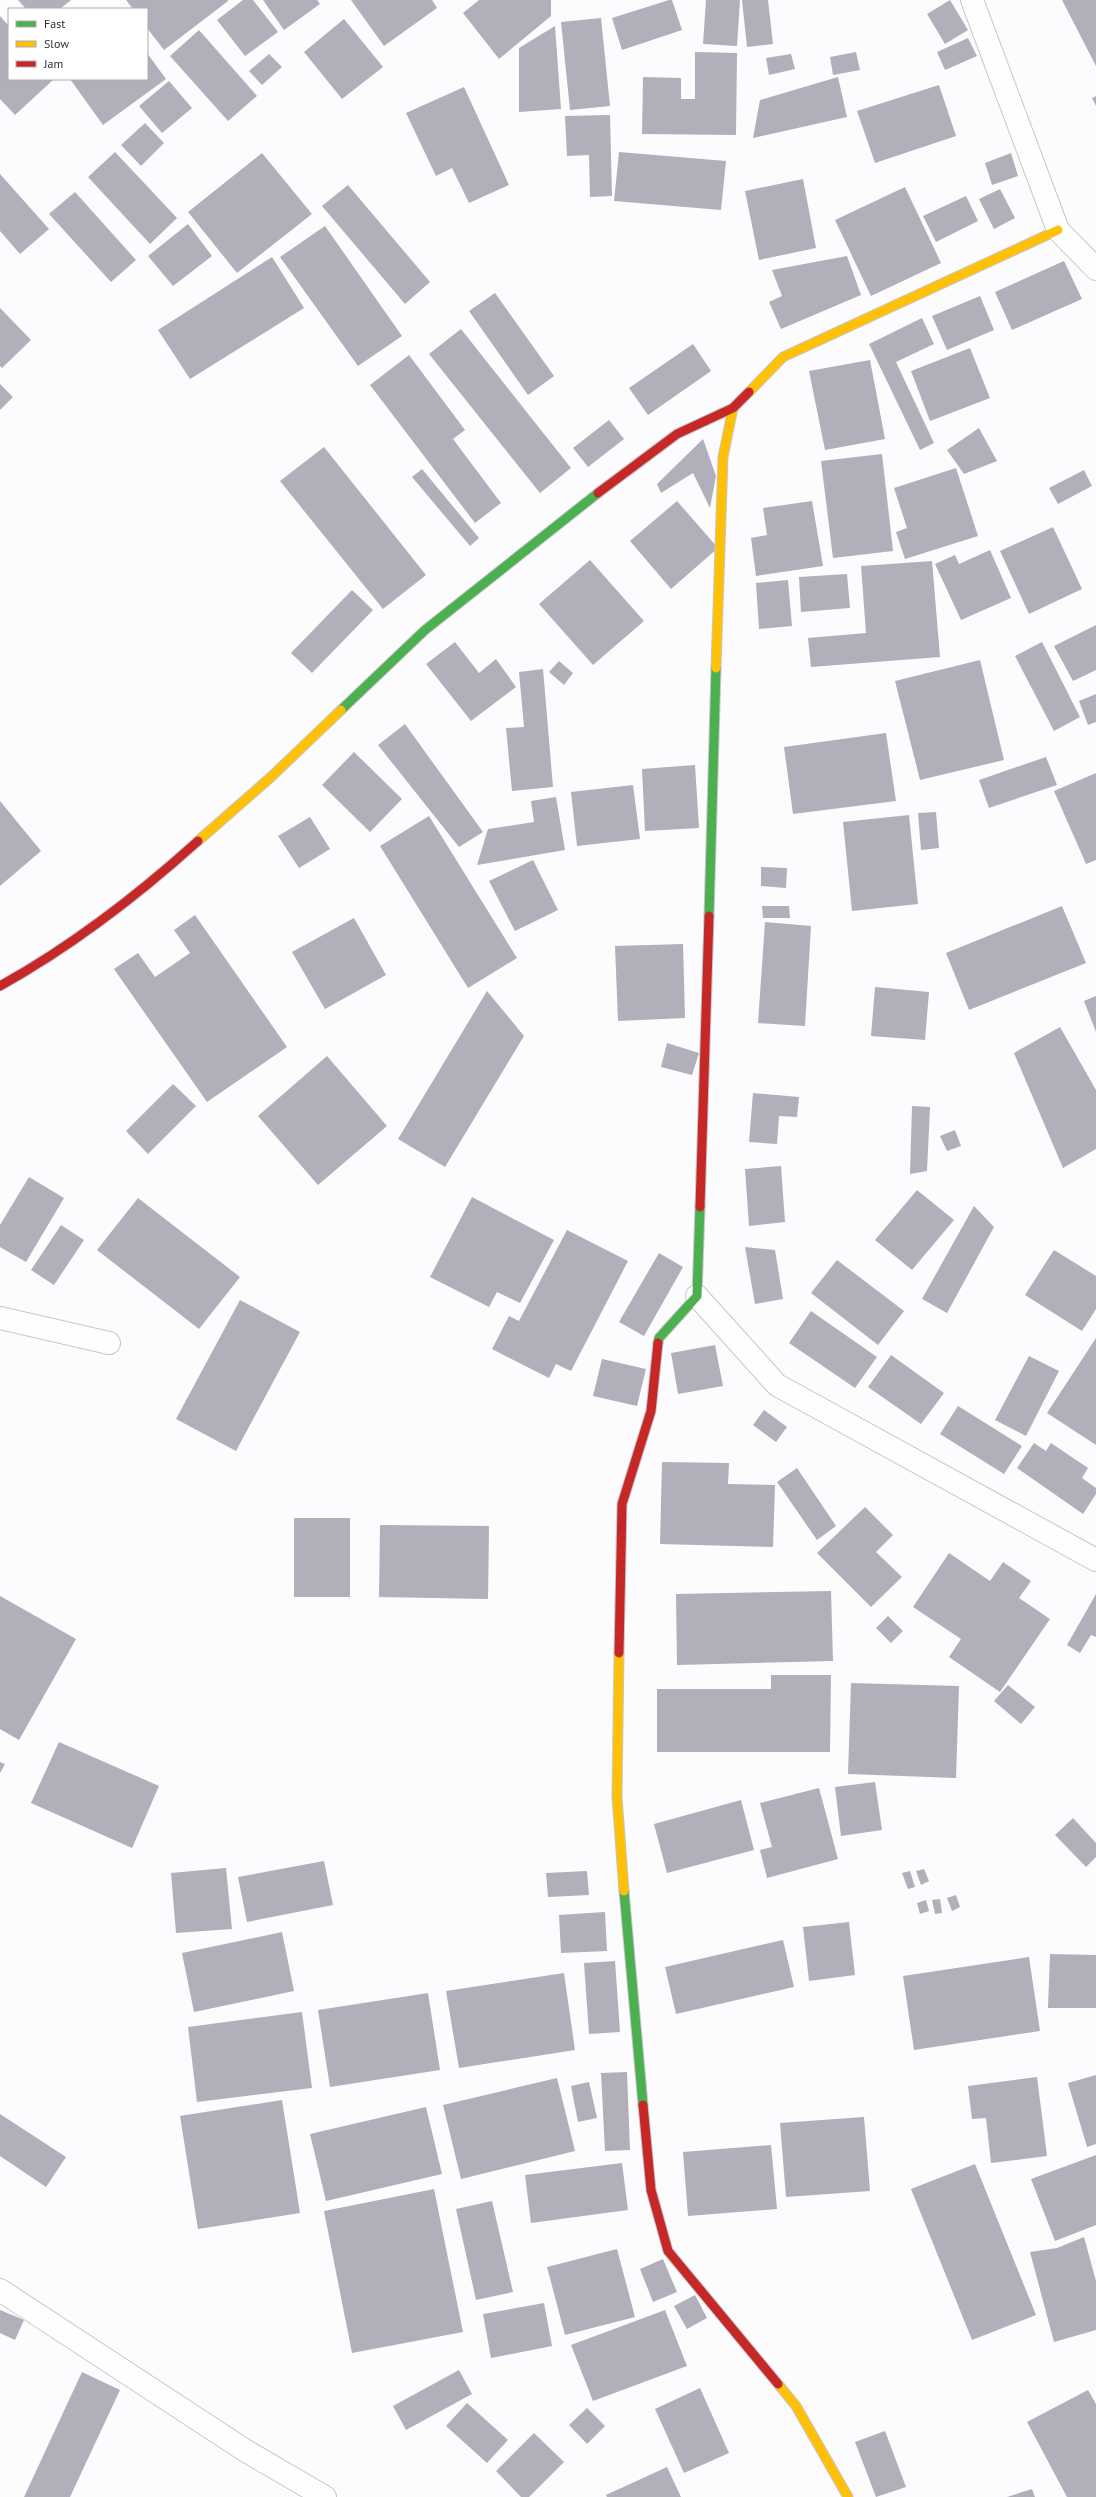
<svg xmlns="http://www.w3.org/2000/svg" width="1096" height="2497" font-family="'PT Sans',sans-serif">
	<rect width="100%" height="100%" fill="#fcfbfe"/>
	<path fill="#b1afb9" d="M18 0H71L60 9H26Z
		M126 0H228V1L164 50 147 28V9H133Z
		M243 0H253L278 32 245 56 217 20Z
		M263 0H317L320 4 284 30Z
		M351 0H432L437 8 384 46Z
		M479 0H551V16L499 59 463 13Z
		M669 0H672L682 30 622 50 612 18Z
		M706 0H740L737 46 703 44Z
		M742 0H768L773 44 747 47Z
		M950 0 968 30 945 44 927 14Z
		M1062 0H1096V66Z
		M0 16 9 26V79H54L15 115 0 99Z
		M601 18 610 106 570 110 561 22Z
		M344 19 383 67 342 99 304 52Z
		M555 26 561 109 519 112V48Z
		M199 30 257 96 228 121 170 56Z
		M968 38 977 56 945 70 937 52Z
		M695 52 737 53 736 135 642 134 643 77 681 78V99H695Z
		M856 52 860 70 833 75 830 57Z
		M147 53 166 79 103 125 70 79H147Z
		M269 54 282 67 262 85 249 71Z
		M791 54 795 69 769 75 766 58Z
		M838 77 847 117 753 138 760 100Z
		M169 81 192 108 162 133 139 106Z
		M939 85 956 136 875 163 857 111Z
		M464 87 509 185 469 203 452 168 436 176 406 113Z
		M1096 96V106L1092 98Z
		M610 115 612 196 590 197 589 155 567 156 565 116Z
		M145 123 164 143 141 166 121 145Z
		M115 152 177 218 150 244 88 177Z
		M619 152 726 161 721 210 614 201Z
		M262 153 312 214 237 273 188 212Z
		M1011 153 1018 176 992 185 985 163Z
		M0 174 49 229 20 254 0 231Z
		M803 179 816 248 759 260 745 191Z
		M348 185 430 282 405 304 322 206Z
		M905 187 941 263 871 296 835 220Z
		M1000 189 1015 218 994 229 979 199Z
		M75 192 136 260 111 282 49 214Z
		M966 196 978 221 936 242 923 216Z
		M188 224 212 256 173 286 148 256Z
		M325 226 402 336 358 366 280 257Z
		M847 256 861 295 781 329 769 302 782 296 772 270Z
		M272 257 304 308 190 379 158 330Z
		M1064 261 1082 299 1012 330 995 292Z
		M495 293 554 376 528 395 469 311Z
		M980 296 994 330 947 350 932 316Z
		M0 308 31 340 2 368 0 366Z
		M922 318 934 344 896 362 934 443 920 450 869 344Z
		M461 329 571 468 540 493 429 354Z
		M693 344 711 371 648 415 629 388Z
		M970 348 990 398 930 421 911 371Z
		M409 355 465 430 453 439 501 503 475 523 370 385Z
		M870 360 885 439 825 450 809 371Z
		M0 384 13 397 0 410Z
		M609 420 624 439 588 467 573 448Z
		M979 428 997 461 964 474 947 450Z
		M703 439 716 476 710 508 693 473 661 493 657 484Z
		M324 447 426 575 383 609 280 481Z
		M882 454 893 551 833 558 821 461Z
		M956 468 978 536 905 559 896 532 907 528 894 488Z
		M422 469 479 538 470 546 412 477Z
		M1084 470 1092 486 1058 504 1049 488Z
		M677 501 718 548 671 589 630 541Z
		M812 501 823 566 756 576 751 538 767 535 763 508Z
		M1053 527 1082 589 1029 614 1000 551Z
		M990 550 1011 598 961 620 935 564 955 555 959 564Z
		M590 560 644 621 593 665 539 604Z
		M932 561 940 657 811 667 808 638 866 633 861 566Z
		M847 574 850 608 801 612 799 577Z
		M788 580 792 626 759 629 756 583Z
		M352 590 373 610 312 673 291 653Z
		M1096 625V670L1073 681 1054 646Z
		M455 642 479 673 496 659 516 687 471 721 426 664Z
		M1042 642 1080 717 1054 731 1015 656Z
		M980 660 1004 760 920 780 895 681Z
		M559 661 573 673 564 685 549 672Z
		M543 669 553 787 512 791 506 728 524 727 519 672Z
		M1096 694V722L1088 725 1079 701Z
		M405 724 483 832 459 847 378 745Z
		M886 733 896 801 793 814 784 747Z
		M354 752 402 799 370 832 322 785Z
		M1046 757 1057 785 989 808 979 780Z
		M695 765 699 828 645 831 642 769Z
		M1096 773V860L1086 864 1054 791Z
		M633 785 640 839 577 846 571 792Z
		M556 797 565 850 477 865 488 829 534 822 531 801Z
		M0 801 41 851 0 886Z
		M936 812 939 848 921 850 918 813Z
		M909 815 918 904 852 911 843 822Z
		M429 816 517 958 468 988 380 846Z
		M310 817 330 849 299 868 278 836Z
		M533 860 558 910 515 931 489 881Z
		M761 867 787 868 786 888 761 886Z
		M762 906H789L790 918H763Z
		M1062 906 1086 963 969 1010 946 953Z
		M195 915 287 1047 207 1102 114 969 138 953 155 977 190 953 174 930Z
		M354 918 386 975 325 1009 292 952Z
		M765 922 811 926 805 1026 758 1023Z
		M683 944 685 1018 618 1021 615 946Z
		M875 987 929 992 925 1040 871 1036Z
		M487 991 524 1036 445 1167 398 1139Z
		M1096 996V1032L1084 1001Z
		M1060 1027 1096 1090V1149L1063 1168 1014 1053Z
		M667 1043 699 1053 692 1075 661 1067Z
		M327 1056 387 1126 318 1185 258 1116Z
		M173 1084 196 1106 148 1154 126 1131Z
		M753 1093 799 1097 797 1117 779 1116 777 1144 749 1142Z
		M912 1106 930 1107 927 1171 910 1174Z
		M955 1130 961 1146 947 1151 940 1136Z
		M781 1166 785 1222 749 1226 745 1169Z
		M29 1177 64 1198 26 1262 0 1247V1225Z
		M917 1190 954 1220 912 1270 875 1240Z
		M472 1197 554 1240 520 1303 497 1292 489 1307 430 1277Z
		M138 1198 240 1277 199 1329 97 1250Z
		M974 1206 994 1227 947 1313 922 1299Z
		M61 1225 84 1240 54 1285 31 1270Z
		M567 1230 628 1261 571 1371 556 1364 549 1378 492 1349 509 1316 519 1321Z
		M745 1247 775 1250 783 1299 755 1304Z
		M1054 1250 1096 1276V1309L1082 1331 1025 1295Z
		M659 1253 683 1267 644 1336 619 1322Z
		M837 1260 904 1311 878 1345 811 1293Z
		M240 1300 300 1332 236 1451 176 1419Z
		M811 1311 877 1357 855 1388 789 1343Z
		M1096 1338V1445L1047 1413Z
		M715 1345 723 1386 678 1394 671 1353Z
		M891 1355 944 1393 921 1424 868 1387Z
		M1029 1356 1059 1371 1026 1436 995 1420Z
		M602 1359 646 1369 637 1406 593 1396Z
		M958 1406 1022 1446 1004 1474 940 1434Z
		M764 1410 787 1427 776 1442 753 1425Z
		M1034 1443 1046 1451 1051 1443 1088 1468 1082 1478 1096 1488V1494L1083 1514 1017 1468Z
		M662 1462 729 1463 728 1484 775 1485 773 1547 660 1544Z
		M797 1468 836 1526 817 1540 777 1482Z
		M865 1507 893 1535 876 1552 902 1577 871 1607 817 1553Z
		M294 1518H350V1597H294Z
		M380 1525 489 1526 488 1599 379 1597Z
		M949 1553 990 1581 1003 1562 1031 1581 1019 1598 1050 1619 1000 1692 949 1657 961 1639 913 1607Z
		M831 1591 833 1661 677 1665 676 1594Z
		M1096 1594V1637L1091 1635 1080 1653 1067 1645Z
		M0 1596 76 1639 19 1740 0 1729Z
		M888 1616 903 1631 891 1643 876 1628Z
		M771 1675H831L830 1752H657V1689H771Z
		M851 1683 959 1686 956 1778 848 1774Z
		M1008 1685 1035 1707 1021 1724 994 1701Z
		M59 1742 159 1786 132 1848 31 1803Z
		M0 1762 5 1764 0 1773Z
		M875 1782 882 1830 841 1836 835 1787Z
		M819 1788 838 1859 767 1878 760 1850 772 1847 760 1803Z
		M741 1800 754 1850 667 1873 654 1824Z
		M1073 1818 1096 1843V1857L1086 1867 1055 1835Z
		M324 1861 333 1905 247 1922 238 1877Z
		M226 1868 232 1929 176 1933 171 1873Z
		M924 1869 929 1881 921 1885 916 1871Z
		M587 1871 589 1895 548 1897 546 1873Z
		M910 1871 915 1887 908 1889 902 1873Z
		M956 1895 960 1907 952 1911 947 1898Z
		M940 1899 942 1913 935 1914 932 1900Z
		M926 1900 929 1911 920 1914 917 1903Z
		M605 1912 607 1951 561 1953 559 1915Z
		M849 1922 855 1975 809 1981 803 1927Z
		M282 1932 294 1991 194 2012 182 1953Z
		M783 1940 794 1987 676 2014 665 1967Z
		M1050 1954 1096 1955V2008H1048Z
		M1029 1957 1040 2031 914 2050 903 1976Z
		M615 1961 620 2032 589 2034 584 1963Z
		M564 1973 575 2050 459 2068 446 1991Z
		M428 1993 440 2070 330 2087 318 2010Z
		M302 2012 312 2088 197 2102 188 2027Z
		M627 2072 630 2150 605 2151 601 2073Z
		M1096 2075V2144L1087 2147 1068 2083Z
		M1037 2077 1047 2156 991 2163 986 2118 972 2119 968 2086Z
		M557 2078 575 2151 461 2179 443 2105Z
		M589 2082 597 2118 578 2122 571 2086Z
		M282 2100 300 2213 198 2229 180 2116Z
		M426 2107 442 2174 326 2201 310 2134Z
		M0 2114 66 2157 46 2187 0 2156Z
		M864 2117 870 2191 786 2197 780 2123Z
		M771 2145 777 2209 688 2216 683 2152Z
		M1096 2155V2225L1055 2241 1031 2179Z
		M622 2163 628 2210 531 2223 525 2175Z
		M975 2164 1036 2315 972 2340 911 2189Z
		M434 2189 463 2332 352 2353 324 2211Z
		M492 2201 513 2292 476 2300 456 2209Z
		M1084 2237 1096 2281V2330L1054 2342 1030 2252 1057 2248Z
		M617 2249 635 2317 565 2335 547 2267Z
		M663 2259 677 2292 653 2302 640 2269Z
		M695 2295 707 2318 687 2329 674 2306Z
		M544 2303 552 2346 491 2358 483 2314Z
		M0 2310 24 2320 15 2340 0 2333Z
		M665 2310 687 2366 593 2401 571 2345Z
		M459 2370 472 2394 406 2430 393 2406Z
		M82 2372 120 2390 70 2497H24Z
		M700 2388 729 2453 684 2473 655 2409Z
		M1088 2390 1096 2404V2497H1067L1027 2422Z
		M467 2403 508 2440 487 2463 446 2426Z
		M587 2408 605 2426 587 2444 569 2425Z
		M885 2431 906 2487 876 2497 855 2442Z
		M534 2433 564 2462 529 2497H521L496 2471Z
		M667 2467 681 2497H607L606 2495Z
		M1032 2489 1035 2497H1007Z"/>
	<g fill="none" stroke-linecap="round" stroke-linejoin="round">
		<g stroke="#c7c6ca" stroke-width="24">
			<path id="street" d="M972 0 1058 230 1096 269
				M697 1296 777 1385 1096 1560
				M0 1318 109 1343
				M0 2290 246 2451 325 2497"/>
		</g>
		<g stroke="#c7c6ca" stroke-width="11">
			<path id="fast" d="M341 710 425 630 598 493
				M709 916 716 668
				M658 1343 659 1338 697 1296 700 1207
				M624 1891 643 2105"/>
		</g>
		<g stroke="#c7c6ca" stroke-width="11">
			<path id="slow" d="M749 392 783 357 1058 230
				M716 668 723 457 733 408
				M198 841 271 777 341 710
				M619 1653 617 1797 624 1891
				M778 2384 796 2406 848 2497"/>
		</g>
		<g stroke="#c7c6ca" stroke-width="11">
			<path id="jam" d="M598 493 677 434 733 408 749 392
				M0 986C72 946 137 896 198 841
				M700 1207 709 916
				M619 1653 622 1504 651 1411 658 1343
				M643 2105 651 2190 668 2251 778 2384"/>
		</g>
		<use href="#street" stroke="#fffeff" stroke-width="22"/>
		<use href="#fast" stroke="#4caf50" stroke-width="9"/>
		<use href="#slow" stroke="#ffc107" stroke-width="9"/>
		<use href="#jam" stroke="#c62828" stroke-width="9"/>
	</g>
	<rect x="8" y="8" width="140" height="72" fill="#ffffff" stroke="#acabaf"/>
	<rect x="16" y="21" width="20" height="6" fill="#4caf50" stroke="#acabaf"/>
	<text x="44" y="28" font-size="12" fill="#2f2e36">Fast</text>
	<rect x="16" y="41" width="20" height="6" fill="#ffc107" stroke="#acabaf"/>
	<text x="44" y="48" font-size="12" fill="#2f2e36">Slow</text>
	<rect x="16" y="61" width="20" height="6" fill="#c62828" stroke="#acabaf"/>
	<text x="44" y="68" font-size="12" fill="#2f2e36">Jam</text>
</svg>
